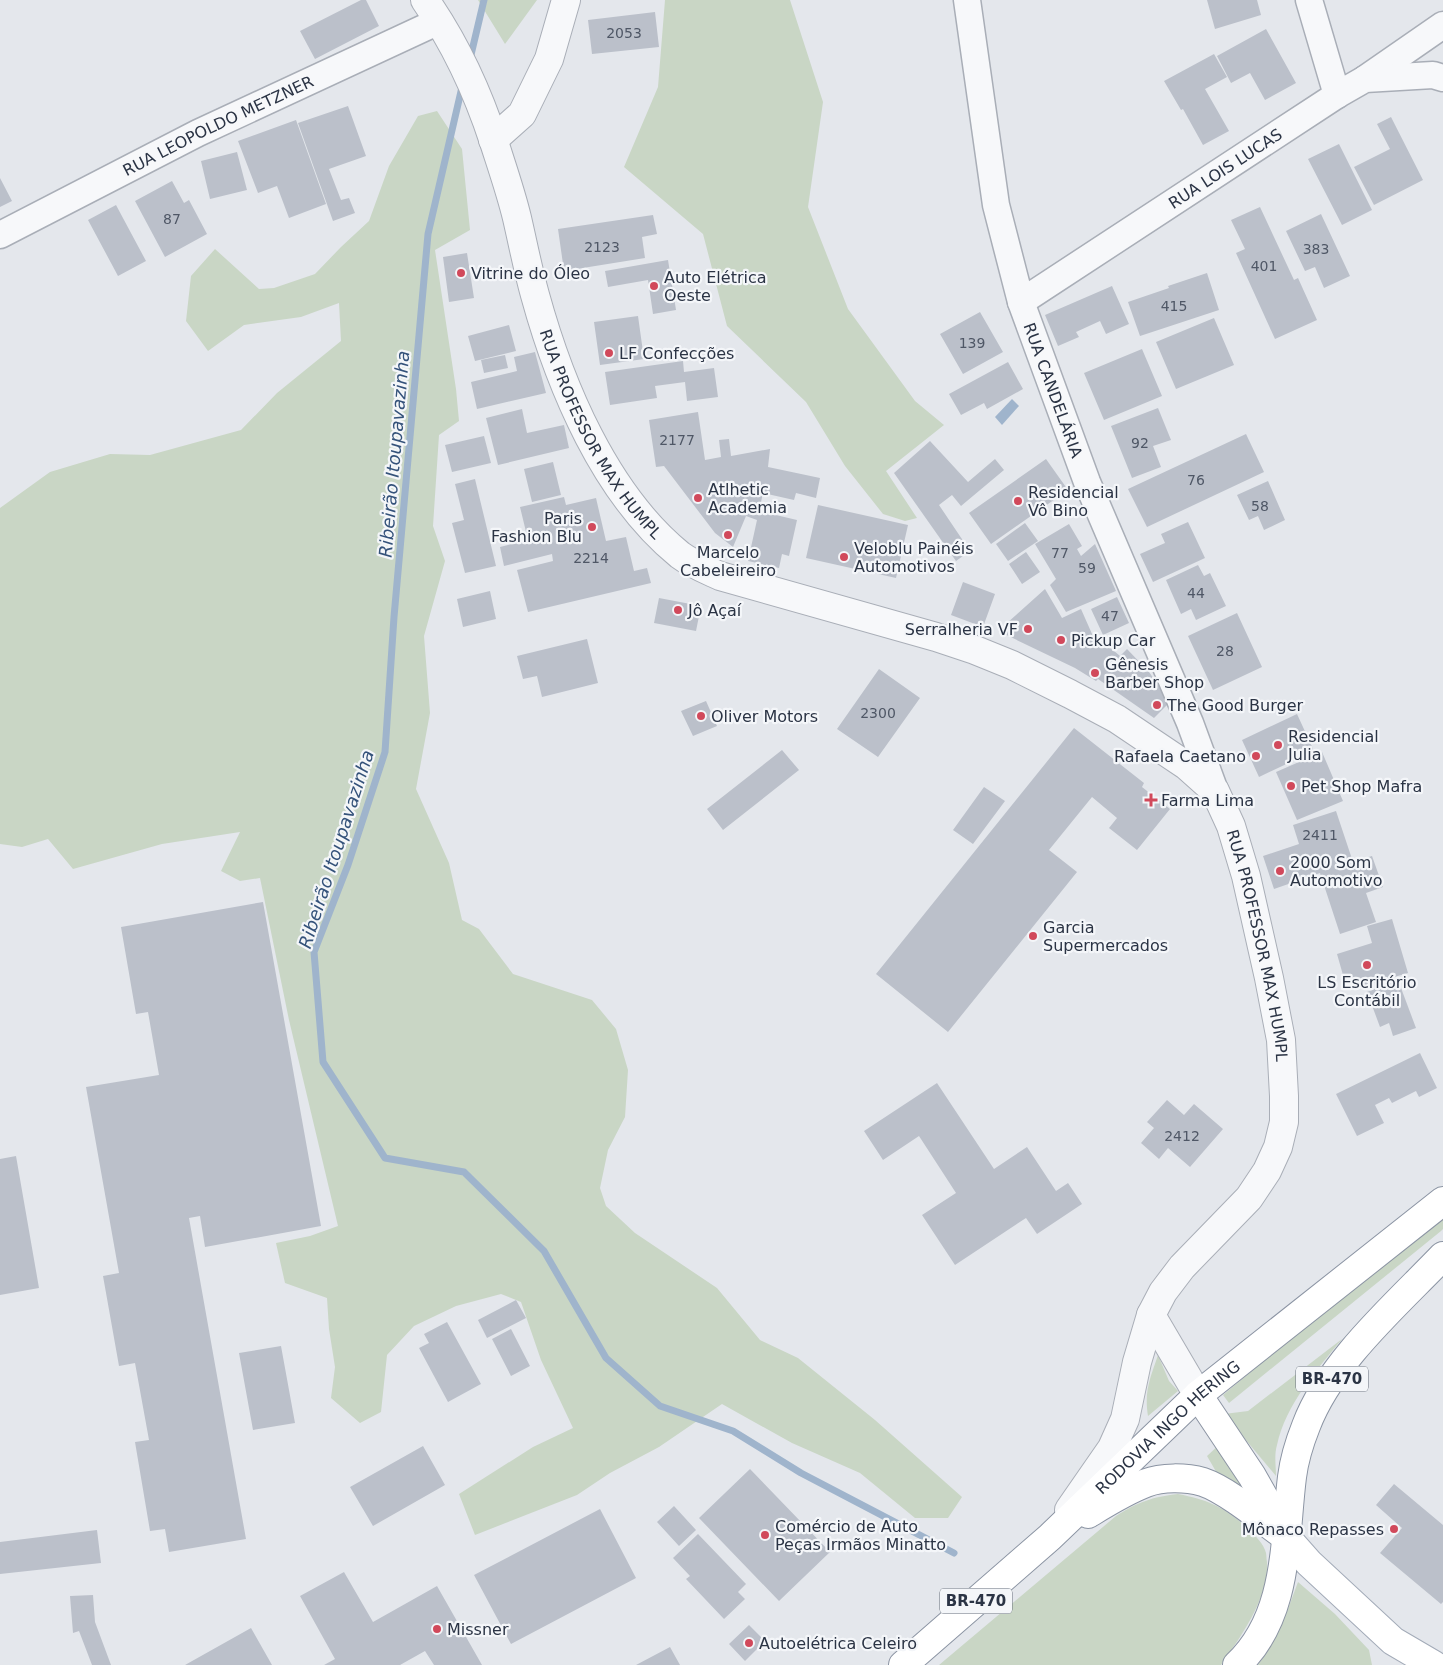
<svg xmlns="http://www.w3.org/2000/svg" width="1443" height="1665" font-family="'DejaVu Sans',sans-serif">
	<rect width="100%" height="100%" fill="#e4e7ec"/>
	<path fill="#c9d6c5" d="M478 0H537L505 44Z
		M665 0H790L823 102 808 207 848 309 915 401 944 425 886 471 917 518 905 521 883 514 845 466 806 402 727 326 703 234 624 167 658 87Z
		M437 111 462 149 470 230 435 250 456 389 459 421 439 435 433 526 445 561 424 636 430 713 416 789 449 863 462 920 479 929 513 974 592 1000 616 1029 628 1070 625 1117 608 1150 600 1188 606 1206 635 1233 717 1288 760 1340 798 1358 875 1420 962 1497 948 1518H915L860 1473 792 1443 722 1404 659 1447 610 1473 577 1495 475 1535 459 1494 533 1447 573 1428 541 1360 521 1302 501 1294 456 1306 414 1326 387 1355 381 1412 360 1423 331 1398 335 1367 329 1329 327 1298 285 1283 276 1243 310 1236 338 1226 289 1020 260 878 240 881 221 871 240 832 162 844 73 869 48 839 22 847 0 844V508L50 472 110 454 150 455 241 430 277 393 341 341 339 303 301 317 244 325 208 351 186 321 191 276 215 249 259 289 274 288 315 274 341 247 369 221 389 166 418 116Z
		M1443 1211V1229L1441 1231 1229 1403 1223 1395Z
		M1342 1339C1316 1371 1286 1404 1277 1445 1274 1455 1276 1467 1276 1476L1224 1414 1248 1411Z
		M1158 1355 1169 1381 1178 1391 1148 1416C1144 1391 1150 1379 1158 1355Z
		M1220 1444 1251 1497 1218 1475 1207 1456Z
		M1178 1494C1207 1500 1220 1505 1243 1524 1251 1532 1261 1540 1265 1550 1267 1554 1266 1558 1267 1562 1269 1598 1241 1636 1221 1665H939L1116 1516C1138 1502 1152 1497 1178 1494Z
		M1298 1582 1335 1614 1369 1650 1372 1665H1258C1277 1639 1287 1612 1298 1582Z"/>
	<path fill="#9fb4cc" d="M1012 399 1019 406 1002 425 995 417Z"/>
	<g fill="none" stroke-linecap="round" stroke-linejoin="round">
		<path stroke="#9fb4cc" stroke-width="7" d="M470 59 484 0
			M462 87 428 234 394 617 385 752 348 865 314 952 323 1062 385 1158 464 1172 544 1251 606 1358 660 1406 733 1431 801 1473 954 1553"/>
	</g>
	<path fill="#bbc0ca" d="M361 0H366L379 26 315 59 300 31Z
		M1207 0H1257L1261 15 1215 29Z
		M655 12 659 47 592 54 588 20Z
		M1266 29 1296 83 1265 100 1250 73 1231 83 1217 56Z
		M1214 54 1227 77 1205 89 1229 131 1203 145 1183 109 1181 110 1164 81Z
		M348 106 366 156 329 169 341 200 349 198 355 213 333 221 298 123Z
		M1391 117 1423 180 1374 205 1354 167 1390 149 1377 124Z
		M296 120 326 204 289 218 277 186 258 193 238 141Z
		M1339 144 1372 210 1342 225 1308 159Z
		M237 152 247 190 210 199 201 161Z
		M0 178 12 201 0 207Z
		M172 181 184 203 189 200 207 234 165 257 135 201Z
		M116 205 146 261 118 276 88 220Z
		M1260 207 1294 280 1298 278 1317 320 1275 339 1236 253 1245 249 1231 220Z
		M1321 214 1350 276 1324 288 1315 267 1305 271 1286 231Z
		M653 215 657 234 642 237 645 258 564 271 558 229Z
		M467 253 474 298 449 302 443 257Z
		M668 260 676 310 653 314 648 280 608 287 605 271Z
		M1207 273 1219 310 1140 336 1128 302 1169 288 1168 286Z
		M1112 286 1129 324 1106 334 1100 321 1076 332 1079 337 1058 346 1045 315Z
		M980 312 1003 352 963 374 940 334Z
		M638 316 644 359 600 365 594 322Z
		M1214 318 1234 365 1176 389 1156 342Z
		M509 325 516 351 475 361 468 336Z
		M1142 349 1162 396 1104 420 1084 373Z
		M535 352 546 393 477 409 471 382 517 371 514 357Z
		M505 355 508 368 484 373 481 360Z
		M683 361 684 372 714 368 718 397 687 401 685 382 655 386 657 398 610 405 605 372Z
		M1008 362 1023 389 987 409 984 403 961 415 949 394Z
		M1158 408 1171 440 1153 446 1161 467 1132 478 1111 426Z
		M522 409 527 433 564 425 569 448 498 465 486 418Z
		M698 412 705 460 721 457 719 440 729 439 731 456 770 449 768 467 820 478 816 498 796 493 794 500 763 493 759 511 797 520 789 556 782 554 779 568 748 561 757 520 746 516 733 547 715 533 664 466 656 467 649 420Z
		M1246 434 1264 472 1147 527 1128 489Z
		M484 436 491 463 452 472 445 445Z
		M930 441 968 482 995 459 1004 470 961 506 952 495 939 505 970 551 956 561 894 473Z
		M1046 459 1068 490 991 544 969 513Z
		M553 462 561 495 532 502 524 469Z
		M475 479 496 566 465 573 452 523 464 520 455 484Z
		M1268 481 1285 520 1264 530 1258 516 1249 520 1237 495Z
		M564 497 566 505 596 498 606 541 626 537 634 571 647 568 651 583 528 612 517 570 553 561 552 554 504 566 500 547 528 540 520 507Z
		M818 505 908 525 896 578 806 558Z
		M1188 522 1205 558 1153 582 1140 554 1165 543 1161 534Z
		M1025 523 1038 541 1008 561 996 544Z
		M1069 524 1082 546 1077 549 1081 556 1095 544 1116 591 1066 612 1050 585 1056 579 1035 544Z
		M1026 552 1040 572 1022 584 1009 564Z
		M1198 565 1204 576 1210 573 1226 606 1196 620 1191 609 1181 614 1166 580Z
		M963 582 995 594 983 627 951 615Z
		M1045 589 1062 618 1081 609 1096 643 1100 639 1120 656 1127 649 1149 672 1170 702 1154 718 1098 679 1096 681 1075 668 998 631Z
		M490 591 496 619 463 627 457 599Z
		M1117 597 1129 623 1103 635 1091 609Z
		M659 598 701 606 696 631 654 623Z
		M1237 613 1262 667 1213 690 1188 636Z
		M587 639 598 683 542 697 537 676 523 679 517 656Z
		M879 669 920 698 878 757 837 729Z
		M706 701 717 726 693 736 681 711Z
		M1297 714 1314 751 1259 777 1242 740Z
		M1074 728 1144 783 1142 787 1170 809 1137 850 1109 828 1117 818 1092 797 1049 850 1077 872 948 1032 876 974Z
		M782 750 799 770 723 830 707 809Z
		M1322 752 1343 801 1297 820 1276 772Z
		M984 787 1005 801 973 844 953 830Z
		M1336 811 1353 862 1372 856 1383 887 1366 893 1376 922 1340 934 1320 873 1274 889 1263 856 1299 844 1293 825Z
		M263 902 321 1226 205 1247 200 1216 189 1218 246 1539 169 1552 165 1529 150 1531 135 1442 149 1440 135 1363 119 1366 103 1276 119 1273 86 1087 159 1075 148 1012 136 1014 121 927Z
		M1392 919 1408 973 1364 986 1363 984 1347 989 1337 954 1372 943 1367 926Z
		M1398 980 1416 1028 1393 1036 1389 1023 1380 1027 1367 992Z
		M1420 1053 1437 1088 1419 1097 1416 1091 1392 1103 1389 1098 1375 1105 1384 1123 1357 1136 1336 1094Z
		M937 1083 994 1169 1027 1147 1056 1191 1068 1183 1082 1204 1037 1234 1026 1218 955 1265 922 1215 956 1193 919 1136 883 1160 864 1131Z
		M1167 1100 1184 1115 1194 1104 1223 1129 1190 1167 1168 1148 1159 1159 1141 1143 1154 1128 1147 1122Z
		M16 1156 39 1288 0 1295V1159Z
		M516 1300 526 1318 487 1338 478 1320Z
		M447 1322 481 1384 448 1402 419 1348 429 1343 424 1334Z
		M511 1329 530 1366 511 1376 492 1339Z
		M281 1346 295 1423 253 1430 239 1353Z
		M423 1446 445 1485 373 1526 350 1487Z
		M750 1469 830 1552 779 1601 699 1518Z
		M1394 1484 1443 1525V1602L1441 1604 1380 1553 1402 1528 1376 1505Z
		M674 1506 696 1530 679 1546 657 1522Z
		M600 1509 636 1578 511 1644 474 1575Z
		M97 1530 101 1563 0 1574V1542Z
		M698 1534 746 1584 738 1592 745 1599 724 1619 686 1579 690 1576 673 1558Z
		M344 1572 373 1622 437 1586 482 1665H434L425 1651 400 1665H324L335 1659 300 1596Z
		M93 1595 95 1622 111 1665H92L79 1631 73 1633 70 1596Z
		M749 1625 765 1641 745 1661 729 1644Z
		M251 1628 272 1665H185Z
		M670 1647 680 1665H636Z"/>
	<g fill="none" stroke-linecap="round" stroke-linejoin="round">
		<g stroke="#a9aeb7" stroke-width="29">
			<g id="minor">
				<path id="s1" d="M967 0 996 205 1021 302 1087 482 1190 723 1215 791"/>
				<path d="M1309 0 1337 95"/>
				<path d="M1365 79 1443 25"/>
				<path id="s2" d="M0 235 198 133 439 21"/>
				<path id="s3" d="M1021 302 1337 95 1365 79 1433 75 1443 78"/>
			</g>
		</g>
		<g stroke="#a9aeb7" stroke-width="30">
			<g id="tertiary">
				<path id="s4" d="M425 0C455 43 478 93 494 142 502 167 511 193 517 218 523 244 528 270 535 295 560 386 605 494 680 555 692 564 707 570 720 576L936 637 975 650 1012 665 1070 694 1117 719 1187 766 1215 791 1231 826 1246 876 1269 978 1281 1040 1284 1096V1122L1278 1147 1267 1171 1249 1198 1182 1267 1163 1292 1151 1315 1137 1362 1125 1419 1112 1448 1069 1510"/>
				<path d="M493 140 522 114 549 59 566 0"/>
				<path d="M1151 1315 1198 1395"/>
			</g>
		</g>
		<g stroke="#a3abb8" stroke-width="30">
			<path id="primary" d="M1286 1537 1309 1563 1393 1641 1434 1665"/>
		</g>
		<g stroke="#8b94a3" stroke-width="30">
			<g id="trunk">
				<path d="M1198 1395 1252 1476 1283 1531"/>
				<path d="M1088 1514C1106 1503 1125 1491 1146 1483 1162 1477 1185 1477 1203 1482 1227 1490 1264 1521 1286 1537"/>
				<path id="s5" d="M903 1665 1050 1537 1198 1395 1443 1201"/>
				<path d="M1237 1665C1289 1616 1284 1541 1292 1477 1294 1461 1300 1441 1306 1426 1330 1362 1396 1305 1443 1256"/>
			</g>
		</g>
		<use href="#minor" stroke="#f7f8fa" stroke-width="26"/>
		<use href="#tertiary" stroke="#f7f8fa" stroke-width="28"/>
		<use href="#primary" stroke="#fff" stroke-width="28"/>
		<use href="#trunk" stroke="#fff" stroke-width="28"/>
	</g>
	<g fill="#d1495b" stroke="#f4f6f9" stroke-width="2">
		<circle cx="461" cy="273" r="5"/>
		<circle cx="654" cy="286" r="5"/>
		<circle cx="609" cy="353" r="5"/>
		<circle cx="698" cy="498" r="5"/>
		<circle cx="1018" cy="501" r="5"/>
		<circle cx="592" cy="527" r="5"/>
		<circle cx="728" cy="535" r="5"/>
		<circle cx="844" cy="557" r="5"/>
		<circle cx="678" cy="610" r="5"/>
		<circle cx="1028" cy="629" r="5"/>
		<circle cx="1061" cy="640" r="5"/>
		<circle cx="1095" cy="673" r="5"/>
		<circle cx="1157" cy="705" r="5"/>
		<circle cx="701" cy="716" r="5"/>
		<circle cx="1278" cy="745" r="5"/>
		<circle cx="1256" cy="756" r="5"/>
		<circle cx="1291" cy="786" r="5"/>
		<path d="M1148.5 792.5h5v5h5v5h-5v5h-5v-5h-5v-5h5z"/>
		<circle cx="1280" cy="871" r="5"/>
		<circle cx="1033" cy="936" r="5"/>
		<circle cx="1367" cy="965" r="5"/>
		<circle cx="1394" cy="1529" r="5"/>
		<circle cx="765" cy="1535" r="5"/>
		<circle cx="437" cy="1629" r="5"/>
		<circle cx="749" cy="1643" r="5"/>
	</g>
	<g text-anchor="middle" dominant-baseline="central" stroke-width="4.5" stroke-linejoin="round" paint-order="stroke">
		<g font-size="14" fill="#4f5766">
			<text x="624" y="33">2053</text>
			<text x="172" y="219">87</text>
			<text x="602" y="247">2123</text>
			<text x="1316" y="249">383</text>
			<text x="1264" y="266">401</text>
			<text x="1174" y="306">415</text>
			<text x="972" y="343">139</text>
			<text x="677" y="440">2177</text>
			<text x="1140" y="443">92</text>
			<text x="1196" y="480">76</text>
			<text x="1260" y="506">58</text>
			<text x="1060" y="553">77</text>
			<text x="591" y="558">2214</text>
			<text x="1087" y="568">59</text>
			<text x="1196" y="593">44</text>
			<text x="1110" y="616">47</text>
			<text x="1225" y="651">28</text>
			<text x="878" y="713">2300</text>
			<text x="1320" y="835">2411</text>
			<text x="1182" y="1136">2412</text>
		</g>
		<g fill="#f4f6f9" stroke="#676e7b" stroke-width="1">
			<rect x="1296" y="1366.5" width="72" height="25" rx="4"/>
			<rect x="940" y="1588.5" width="72" height="25" rx="4"/>
		</g>
		<g font-size="15" font-weight="bold" fill="#2b3445">
			<text x="1332" y="1379">BR-470</text>
			<text x="976" y="1601">BR-470</text>
		</g>
		<g font-size="16" fill="#2b3445" stroke="#f4f6f9">
			<text stroke="none"><textPath href="#s2" startOffset="244">RUA LEOPOLDO METZNER</textPath></text>
			<text stroke="none"><textPath href="#s3" startOffset="244">RUA LOIS LUCAS</textPath></text>
			<text stroke="none"><textPath href="#s1" startOffset="401">RUA CANDELÁRIA</textPath></text>
			<text stroke="none"><textPath href="#s4" startOffset="472">RUA PROFESSOR MAX HUMPL</textPath></text>
			<text stroke="none"><textPath href="#s4" startOffset="1371">RUA PROFESSOR MAX HUMPL</textPath></text>
			<text stroke="none"><textPath href="#s5" startOffset="356">RODOVIA INGO HERING</textPath></text>
		</g>
		<g font-size="16" fill="#2b3445" stroke="#f4f6f9" text-anchor="start">
			<text x="471" y="273">Vitrine do Óleo</text>
			<text x="664" y="277">Auto Elétrica<tspan x="664" dy="18">Oeste</tspan></text>
			<text x="619" y="353">LF Confecções</text>
			<text x="708" y="489">Atlhetic<tspan x="708" dy="18">Academia</tspan></text>
			<text x="1028" y="492">Residencial<tspan x="1028" dy="18">Vô Bino</tspan></text>
			<text x="582" y="518" text-anchor="end">Paris<tspan x="582" dy="18">Fashion Blu</tspan></text>
			<text x="854" y="548">Veloblu Painéis<tspan x="854" dy="18">Automotivos</tspan></text>
			<text x="728" y="552" text-anchor="middle">Marcelo<tspan x="728" dy="18">Cabeleireiro</tspan></text>
			<text x="688" y="610">Jô Açaí</text>
			<text x="1018" y="629" text-anchor="end">Serralheria VF</text>
			<text x="1071" y="640">Pickup Car</text>
			<text x="1105" y="664">Gênesis<tspan x="1105" dy="18">Barber Shop</tspan></text>
			<text x="1167" y="705">The Good Burger</text>
			<text x="711" y="716">Oliver Motors</text>
			<text x="1288" y="736">Residencial<tspan x="1288" dy="18">Julia</tspan></text>
			<text x="1246" y="756" text-anchor="end">Rafaela Caetano</text>
			<text x="1301" y="786">Pet Shop Mafra</text>
			<text x="1161" y="800">Farma Lima</text>
			<text x="1290" y="862">2000 Som<tspan x="1290" dy="18">Automotivo</tspan></text>
			<text x="1043" y="927">Garcia<tspan x="1043" dy="18">Supermercados</tspan></text>
			<text x="1367" y="982" text-anchor="middle">LS Escritório<tspan x="1367" dy="18">Contábil</tspan></text>
			<text x="775" y="1526">Comércio de Auto<tspan x="775" dy="18">Peças Irmãos Minatto</tspan></text>
			<text x="1384" y="1529" text-anchor="end">Mônaco Repasses</text>
			<text x="447" y="1629">Missner</text>
			<text x="759" y="1643">Autoelétrica Celeiro</text>
		</g>
		<g font-size="18" font-style="italic" fill="#34527a" stroke="#f4f6f9">
			<text transform="translate(394 454) rotate(-85)">Ribeirão Itoupavazinha</text>
			<text transform="translate(336 849) rotate(-72)">Ribeirão Itoupavazinha</text>
		</g>
	</g>
</svg>
